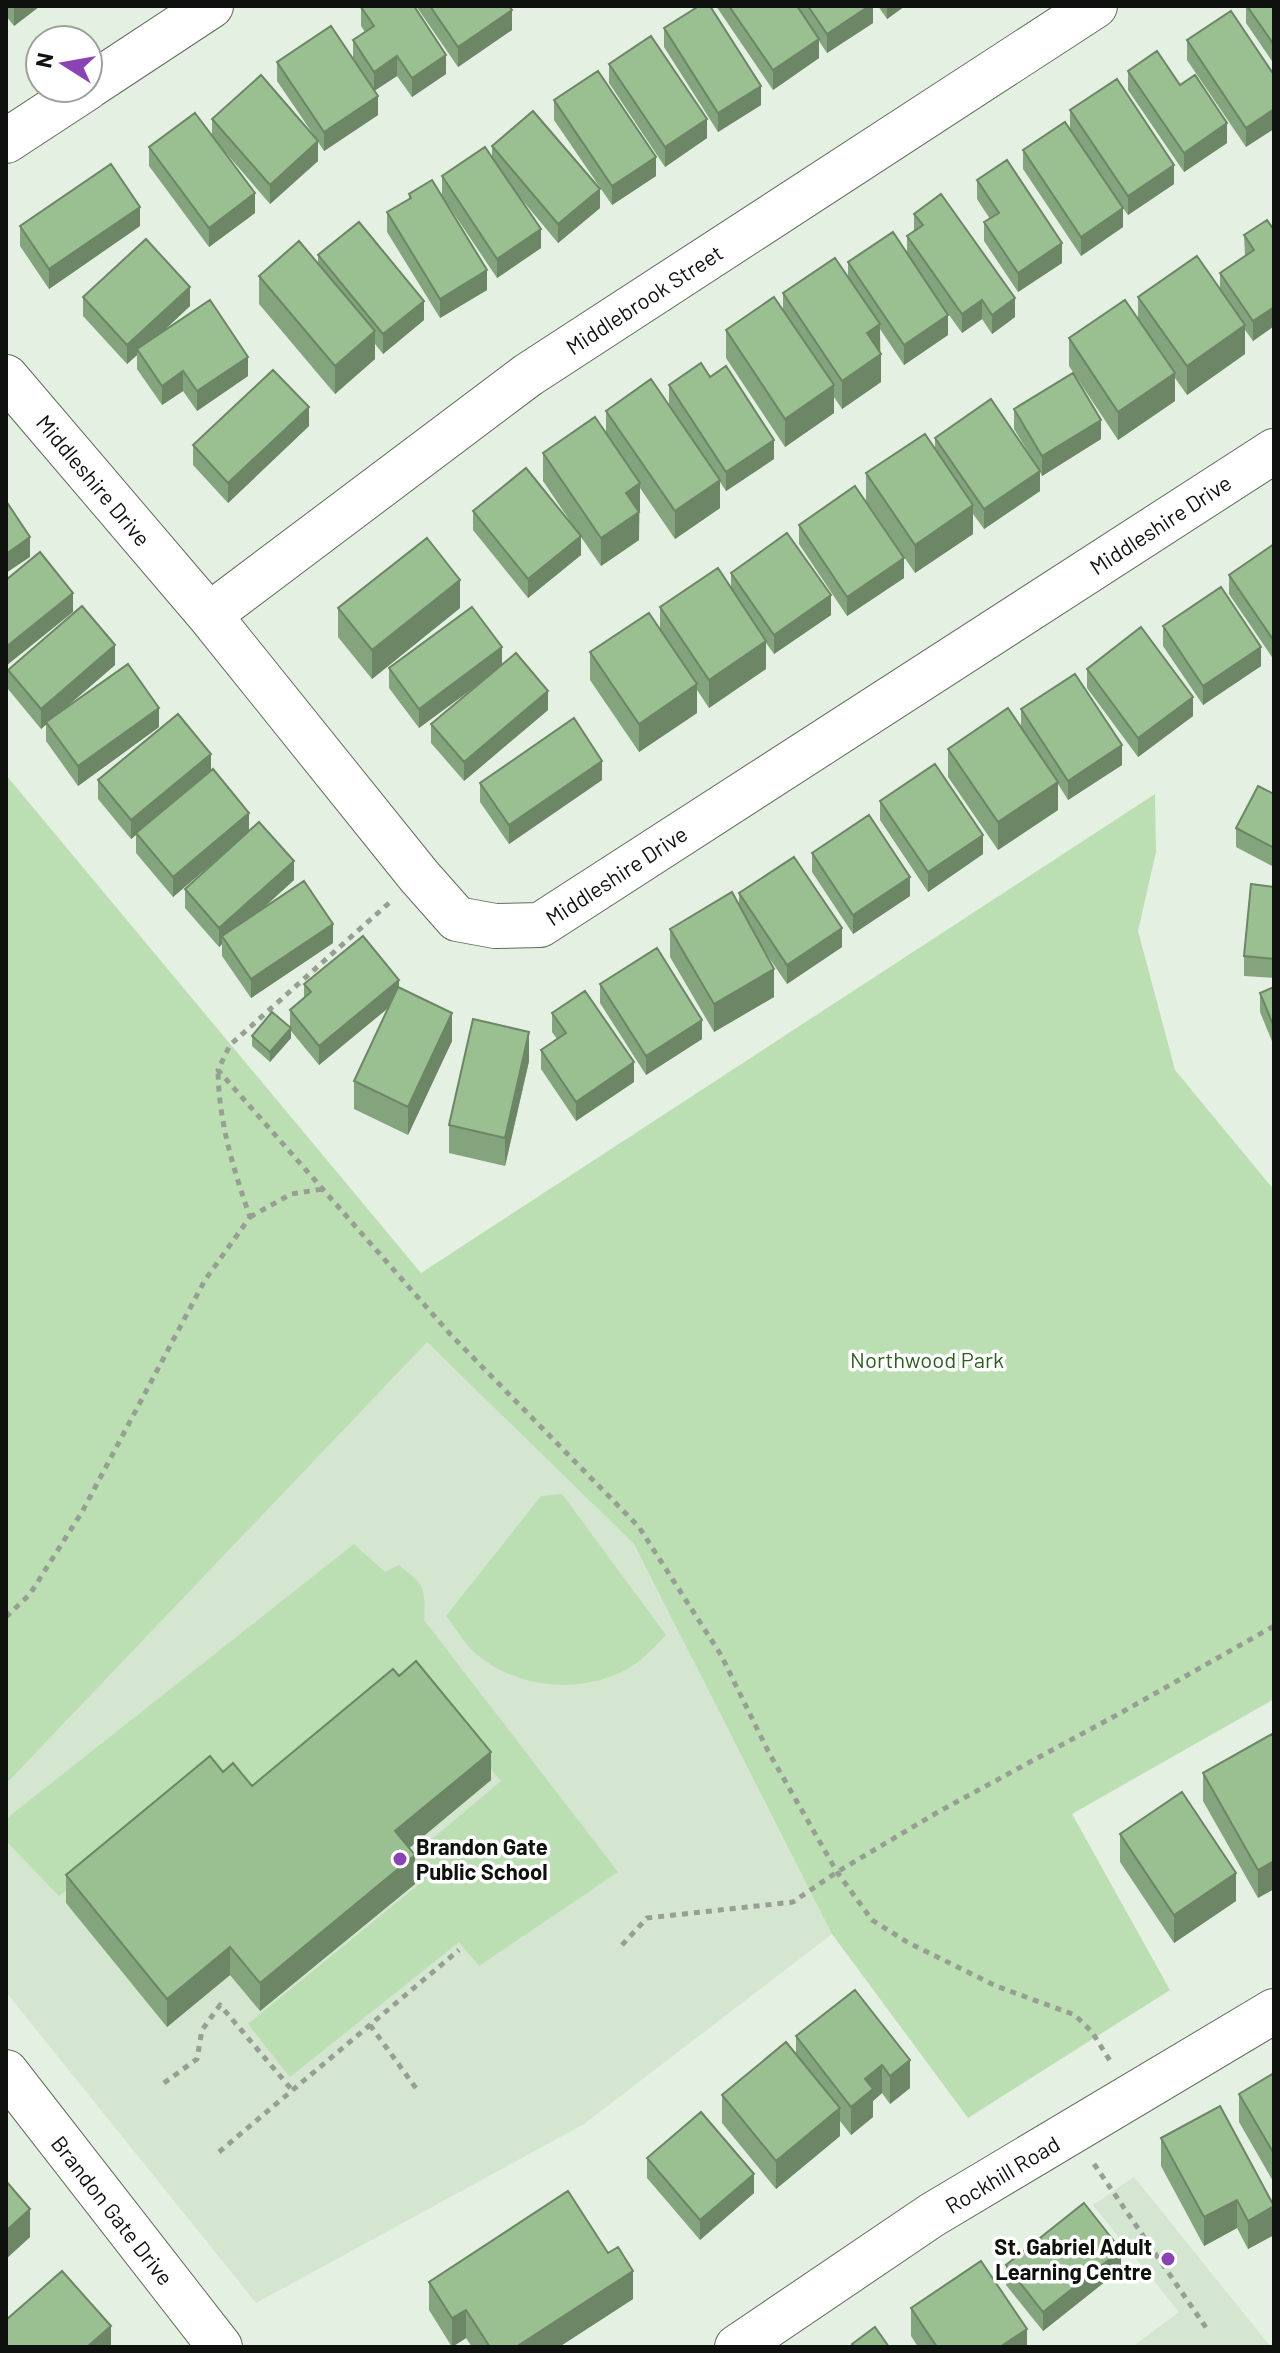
<svg xmlns="http://www.w3.org/2000/svg" width="1280" height="2353" font-family="Barlow,sans-serif">
	<rect width="100%" height="100%" fill="#e4f0e1"/>
	<path fill="#d4e5d0" d="M427 1341 634 1544 832 1934 584 2124 256 2303 6 1992V1784Z
		M1134 2177 1271 2347H1132L1179 2312 1093 2205Z"/>
	<path fill="#bcdeb3" d="M6 775 421 1273 1155 794 1156 852 1138 931 1175 1070 1274 1190V1699L1072 1814 1170 1990 968 2118 832 1934 634 1544 427 1342 6 1784Z
		M562 1494 666 1635C656 1645 645 1657 634 1665 586 1696 515 1690 473 1651 463 1641 455 1627 446 1616L541 1496Z
		M354 1544 385 1572 399 1565C424 1585 426 1587 424 1620L618 1872 479 1966 459 1942 290 2077 248 2024 423 1881 407 1860 501 1781 409 1673 253 1803 210 1775 59 1896 6 1841V1819Z"/>
	<g fill="none" stroke-linecap="round" stroke-linejoin="round">
		<g stroke="#626c5f" stroke-width="46">
			<path id="minor" d="M88 87 211 6
				M6 141 87 88
				M6 377 209 615 419 876 457 919 495 926 540 925 1274 451
				M209 615 528 375 1095 6
				M6 2072 220 2347
				M737 2347 932 2215 1274 2011"/>
		</g>
		<path stroke="#979f94" stroke-width="5" stroke-dasharray="6 6" stroke-linecap="butt" d="M389 903 230 1045 218 1070 451 1335 639 1527 721 1655 768 1751 837 1872 872 1920 907 1942 996 1986 1075 2015 1092 2032 1112 2064
			M250 1217 291 1194 323 1189
			M6 1617 30 1594 82 1512 205 1280 250 1217C233 1168 219 1123 218 1071
			M622 1945 647 1918 793 1902 837 1872 938 1812 1124 1711 1274 1626
			M370 2025 418 2091
			M164 2083 197 2059 202 2030 220 2005 292 2090
			M219 2152 459 1950
			M1094 2164 1209 2332"/>
		<use href="#minor" stroke="#fff" stroke-width="44"/>
	</g>
	<path fill="#84a47d" d="M6 6H40L14 26 6 16Z
		M416 6H509L512 30 458 67Z
		M716 6H873V23L827 53 819 41V58L773 90Z
		M878 6H905L887 19Z
		M1246 6H1274V64L1246 23Z
		M361 7 446 74 412 97 397 76 374 91 353 59V40L365 32 361 26Z
		M664 28 761 105 718 132 664 47Z
		M1187 40 1274 75 1246 147 1187 60Z
		M277 62 378 115 324 151 318 142V161L270 204 226 153 255 213 209 247 149 166V147L212 136V119L317 140 277 81Z
		M609 64 707 138 665 167 609 83Z
		M1128 71 1180 85 1227 143 1184 172 1128 90Z
		M554 100 656 176 612 205 554 120Z
		M1070 110 1174 184 1128 215 1123 208V227L1081 256 1023 169V150L1070 129Z
		M492 146 600 208 558 243 518 195 541 248 497 278 442 196V176L492 157Z
		M977 180 1062 263 1018 292 984 241V222L990 219 977 199Z
		M409 194 487 290 440 318 387 232V212L409 199Z
		M914 214 1015 317 992 334 982 319 962 333 929 287 948 335 904 365 880 329 881 382 842 409 834 397V413L785 447 726 358V330L783 310V293L848 277V262L907 254V236L914 231Z
		M20 226H140L49 289 20 246Z
		M1274 230V326L1253 341 1245 330V354L1187 395 1175 378V401L1118 440 1069 366V338L1138 319V297L1220 289V273L1245 256 1244 235Z
		M318 255 424 320 383 354 375 344V359L335 394 259 304V276L318 264Z
		M83 297 190 306 160 334 248 376 197 411 183 391 162 405 137 369V355L127 364 83 316Z
		M710 377 774 459 726 491 720 482V508L675 539 640 488 639 540 601 566 581 537V555L528 598 473 530V511L576 530 543 481V453L606 433V411L694 443 669 404V385Z
		M1014 409 1101 439 1042 476 1040 472V491L984 529 973 514V534L915 573 866 501V473L935 449V438L1038 468 1014 429Z
		M309 426 228 503 193 465V445Z
		M799 525 904 578 847 616 799 544Z
		M1274 544V660L1229 594V575Z
		M731 573 831 615 774 654 766 643V669L709 708 697 690V713L639 752 590 680V652L660 629V607L731 588Z
		M338 608H460L372 679 338 637Z
		M1163 626 1261 666 1203 705 1163 646Z
		M502 664 548 710 464 781 431 743V724L479 683 419 728 389 688V668Z
		M115 665 59 713 159 727 78 786 46 741V724L41 729 8 689V670Z
		M1087 669 1193 716 1138 757 1087 688Z
		M1021 709 1122 765 1068 800 1058 784V810L998 850 948 777V749L1021 728Z
		M211 771 249 832 294 880 259 912 333 943 251 998 222 956V944L219 947 185 908V889L241 838 173 897 136 853V835L131 839 98 799V780Z
		M602 780 509 844 480 802V783Z
		M1274 794V867L1236 847V828Z
		M880 801 983 854 928 892 880 820Z
		M812 853 910 896 853 934 812 872Z
		M1274 887V978L1244 976V956Z
		M739 893 842 947 787 984 763 949 774 997 714 1032 670 957V929L739 904Z
		M304 984 399 987 452 1041 408 1135 354 1109V1081L388 1008 319 1065 291 1031V1038L270 1062 252 1046V1036L290 1028V1010L304 998Z
		M600 984 702 1039 646 1075 600 1003Z
		M1274 987V1046L1260 1012V993Z
		M552 1013 634 1082 576 1121 541 1069V1050L557 1039 552 1032Z
		M529 1061 505 1166 449 1153V1125Z
		M1272 1734 1258 1898 1203 1801V1773Z
		M223 1772 252 1786 491 1780 409 1848 415 1884 260 2011 230 1975 167 2027 66 1903V1875Z
		M1120 1834 1236 1901 1174 1943 1120 1862Z
		M855 1990 910 2088 890 2104 882 2093 873 2101V2117L851 2135 840 2121V2136L776 2189 722 2123V2095L796 2054V2036Z
		M1274 2073V2183L1239 2122V2094Z
		M1161 2138 1274 2206V2235L1248 2249 1237 2228 1204 2246 1161 2166Z
		M647 2158 754 2193 700 2240 647 2178Z
		M6 2181 30 2237 7 2258 6 2257Z
		M1006 2265 1121 2269 1043 2331 1006 2285Z
		M429 2282 633 2299 559 2347H472L466 2338 452 2347 429 2310Z
		M911 2308 1027 2347H918L911 2336Z"/>
	<path fill="#6c8666" d="M15 6H40L14 26V7Z
		M869 6H873V23L827 53V34Z
		M887 6H905L887 19Z
		M512 10V30L458 67V47Z
		M819 39V58L773 90V70Z
		M446 55V74L412 97V78Z
		M397 56V76L374 91V72Z
		M761 86V105L718 132V113Z
		M378 96V115L324 151V132Z
		M1274 109V129L1246 147V128Z
		M707 119V138L665 167V147Z
		M1227 123V143L1184 172V153Z
		M318 141V161L270 204V185Z
		M656 157V176L612 205V186Z
		M1174 165V184L1128 215V196Z
		M600 189V208L558 243V224Z
		M255 193V213L209 247V228Z
		M140 207V226L49 289V269Z
		M1123 208V227L1081 256V237Z
		M541 229V248L497 278V259Z
		M1062 243V263L1018 292V273Z
		M487 270V290L440 318V299Z
		M190 287V306L140 353 137 349V355L127 364V345Z
		M1015 298V317L992 334V315Z
		M982 300V319L962 333V314Z
		M424 301V320L383 354V334Z
		M1274 307V326L1253 341V321Z
		M948 315V335L904 365V345Z
		M880 324V352L867 333Z
		M1245 325V354L1187 395V366Z
		M375 331V359L335 394V366Z
		M881 354V382L842 409V381Z
		M248 357V376L197 411V391Z
		M183 371V391L162 405V386Z
		M1175 373V401L1118 440V412Z
		M834 385V413L785 447V419Z
		M309 407V426L228 503V483Z
		M1101 420V439L1042 476V456Z
		M774 440V459L726 491V472Z
		M1040 471V491L984 529V509Z
		M720 480V508L675 539V511Z
		M640 483V511L626 521V493Z
		M973 505V534L915 573V545Z
		M639 512V540L601 566V538Z
		M581 536V555L528 598V579Z
		M30 537V557L6 573V554Z
		M904 558V578L847 616V597Z
		M460 580V608L372 679V650Z
		M73 593V612L6 666V647Z
		M831 595V615L774 654V635Z
		M766 641V669L709 708V680Z
		M115 645V665L41 729V709Z
		M502 647V667L419 728V709Z
		M1261 647V666L1203 705V686Z
		M697 684V713L639 752V724Z
		M548 691V710L464 781V762Z
		M1193 697V716L1138 757V738Z
		M159 708V727L78 786V766Z
		M1122 745V765L1068 800V781Z
		M211 754V773L131 839V820Z
		M602 761V780L509 844V825Z
		M1058 782V810L998 850V822Z
		M249 813V832L173 897V877Z
		M983 835V854L928 892V872Z
		M294 861V880L226 941 222 936V944L219 947V928Z
		M910 877V896L853 934V915Z
		M333 924V943L251 998V979Z
		M842 928V947L787 984V965Z
		M774 969V997L714 1032V1004Z
		M399 980V999L319 1065V1046Z
		M452 1013V1041L408 1135V1107Z
		M702 1020V1039L646 1075V1056Z
		M291 1028V1038L270 1062V1052Z
		M529 1032V1061L505 1166V1138Z
		M634 1062V1082L576 1121V1102Z
		M491 1752V1780L395 1860V1831Z
		M415 1855V1884L260 2011V1983Z
		M1274 1861V1889L1258 1898V1870Z
		M1236 1873V1901L1174 1943V1915Z
		M230 1947V1975L167 2027V1999Z
		M910 2060V2088L890 2104V2076Z
		M882 2065V2093L873 2101V2117L851 2135V2107L865 2079Z
		M840 2108V2136L776 2189V2161Z
		M754 2174V2193L700 2240V2220Z
		M1237 2200V2228L1204 2246V2217Z
		M1274 2207V2235L1248 2249V2221Z
		M30 2209V2237L7 2258V2230Z
		M1121 2250V2269L1043 2331V2312Z
		M633 2271V2299L559 2347H516Z
		M466 2310V2338L452 2347V2318Z
		M111 2326V2347H87Z
		M1027 2329V2347H1000Z"/>
	<path fill="#9abf91" stroke="#6c8666" stroke-width="2" d="M362 6H414L446 55 412 78 397 56 374 72 353 40 374 26 361 7Z
		M430 6H509L512 10 458 47Z
		M699 6H710L761 86 718 113 664 28Z
		M729 6H797L819 39 773 70Z
		M808 6H869L827 34Z
		M1247 6H1274V45Z
		M1231 11 1274 75V109L1246 128 1187 40Z
		M331 26 378 96 324 132 277 62Z
		M651 36 707 119 665 147 609 64Z
		M1157 51 1180 85 1195 75 1227 123 1184 153 1128 71Z
		M598 71 656 157 612 186 554 100Z
		M261 75 318 141 270 185 212 119Z
		M1117 79 1174 165 1128 196 1070 110Z
		M533 111 600 189 558 224 492 146Z
		M195 113 255 193 209 228 149 147Z
		M1065 122 1123 208 1081 237 1023 150Z
		M485 147 541 229 497 259 442 176Z
		M1007 160 1062 243 1018 273 984 222 999 213 977 180Z
		M111 164 140 207 49 269 20 226Z
		M432 180 487 270 440 299 387 212 411 198 409 194Z
		M941 194 1015 298 992 315 982 300 962 314 907 236 923 225 914 214Z
		M1267 220 1274 230V307L1253 321 1220 273 1254 250 1244 235Z
		M359 222 424 301 383 334 318 255Z
		M893 232 948 315 904 345 848 262Z
		M146 239 190 287 127 345 83 297Z
		M299 241 375 331 335 366 259 276Z
		M1197 256 1245 325 1187 366 1138 297Z
		M835 258 880 324 867 333 881 354 842 381 783 293Z
		M774 297 834 385 785 419 726 330Z
		M210 300 248 357 197 391 183 371 162 386 137 349Z
		M1125 300 1175 373 1118 412 1069 338Z
		M701 363 710 377 726 366 774 440 726 472 669 385Z
		M273 370 309 407 228 483 193 445Z
		M1073 373 1101 420 1042 456 1014 409Z
		M651 379 720 480 675 511 606 411Z
		M991 399 1040 471 984 509 935 438Z
		M595 417 640 483 626 493 639 512 601 538 543 453Z
		M925 434 973 505 915 545 866 473Z
		M526 468 581 536 528 579 473 511Z
		M855 486 904 558 847 597 799 525Z
		M6 501 30 537 6 554Z
		M787 533 831 595 774 635 731 573Z
		M427 538 460 580 372 650 338 608Z
		M1274 544V641L1229 575Z
		M40 552 73 593 6 647V580Z
		M718 568 766 641 709 680 660 607Z
		M1221 587 1261 647 1203 686 1163 626Z
		M82 606 115 645 41 709 8 670Z
		M472 607 502 647 419 709 389 668Z
		M649 613 697 684 639 724 590 652Z
		M1141 627 1193 697 1138 738 1087 669Z
		M516 653 548 691 464 762 431 724Z
		M128 664 159 708 78 766 46 722Z
		M1075 674 1122 745 1068 781 1021 709Z
		M1008 708 1058 782 998 822 948 749Z
		M178 714 211 754 131 820 98 780Z
		M574 718 602 761 509 825 480 783Z
		M935 764 983 835 928 872 880 801Z
		M213 769 249 813 173 877 136 833Z
		M1258 786 1274 794V848L1236 828Z
		M869 815 910 877 853 915 812 853Z
		M259 822 294 861 219 928 185 889Z
		M794 857 842 928 787 965 739 893Z
		M304 881 333 924 251 979 222 936Z
		M1251 884 1274 887V959L1244 956Z
		M732 892 774 969 714 1004 670 929Z
		M363 936 399 980 319 1046 290 1010 311 992 304 984Z
		M657 948 702 1020 646 1056 600 984Z
		M398 987 452 1013 408 1107 354 1081Z
		M1274 987V1027L1260 993Z
		M585 991 634 1062 576 1102 541 1050 566 1033 552 1013Z
		M272 1012 291 1028 270 1052 252 1036Z
		M473 1019 529 1032 505 1138 449 1125Z
		M416 1661 491 1752 395 1831 415 1855 260 1983 230 1947 167 1999 66 1875 210 1756 223 1772 233 1763 252 1786 393 1669 399 1676Z
		M1272 1734 1274 1739V1861L1258 1870 1203 1773Z
		M1182 1792 1236 1873 1174 1915 1120 1834Z
		M855 1990 910 2060 890 2076 882 2065 865 2079 873 2089 851 2107 796 2036Z
		M786 2042 840 2108 776 2161 722 2095Z
		M1274 2073V2154L1239 2094Z
		M1220 2106 1274 2206 1248 2221 1237 2200 1204 2217 1161 2138Z
		M701 2112 754 2174 700 2220 647 2158Z
		M6 2181 30 2209 7 2230 6 2228Z
		M568 2191 608 2253 618 2247 633 2271 516 2347H490L466 2310 452 2318 429 2282Z
		M1084 2203 1121 2250 1043 2312 1006 2265Z
		M981 2261 1027 2329 1000 2347H937L911 2308Z
		M62 2271 111 2326 87 2347H6V2320Z
		M875 2327 889 2347H855L852 2344Z"/>
	<g fill="#8a43b5" stroke="#fff" stroke-width="3">
		<circle cx="400" cy="1859" r="8"/>
		<circle cx="1168" cy="2259" r="8"/>
	</g>
	<g text-anchor="middle" dominant-baseline="central" stroke-width="7" stroke-linejoin="round" paint-order="stroke">
		<g font-size="22" fill="#0e110d" stroke="#fff">
			<text transform="translate(644 299) rotate(-33)">Middlebrook Street</text>
			<text transform="translate(94 480) rotate(50)">Middleshire Drive</text>
			<text transform="translate(1160 524) rotate(-33)">Middleshire Drive</text>
			<text transform="translate(616 875) rotate(-33)">Middleshire Drive</text>
			<text transform="translate(1002 2174) rotate(-31)">Rockhill Road</text>
			<text transform="translate(113 2210) rotate(52)">Brandon Gate Drive</text>
		</g>
		<g font-size="22" fill="#2e5d21" stroke="#fff">
			<text x="927" y="1359">Northwood Park</text>
		</g>
		<g font-size="22" font-weight="bold" fill="#0e110d" stroke="#fff" text-anchor="start">
			<text x="416" y="1846">Brandon Gate<tspan x="416" dy="25">Public School</tspan></text>
			<text x="1152" y="2246" text-anchor="end">St. Gabriel Adult<tspan x="1152" dy="25">Learning Centre</tspan></text>
		</g>
	</g>
	<rect width="1280" height="2353" fill="none" stroke="#0e110d" stroke-width="16"/>
	<g transform="translate(64 64) rotate(281)"><circle r="38" fill="#ffffff" stroke="#9fa09e" stroke-width="2"/>
	<path d="M0-6L14 30L0 20L-14 30Z" fill="#8a43b5"/>
	<text y="-12" font-size="22" font-weight="bold" text-anchor="middle" fill="#0e110d">N</text>
	</g>
</svg>
